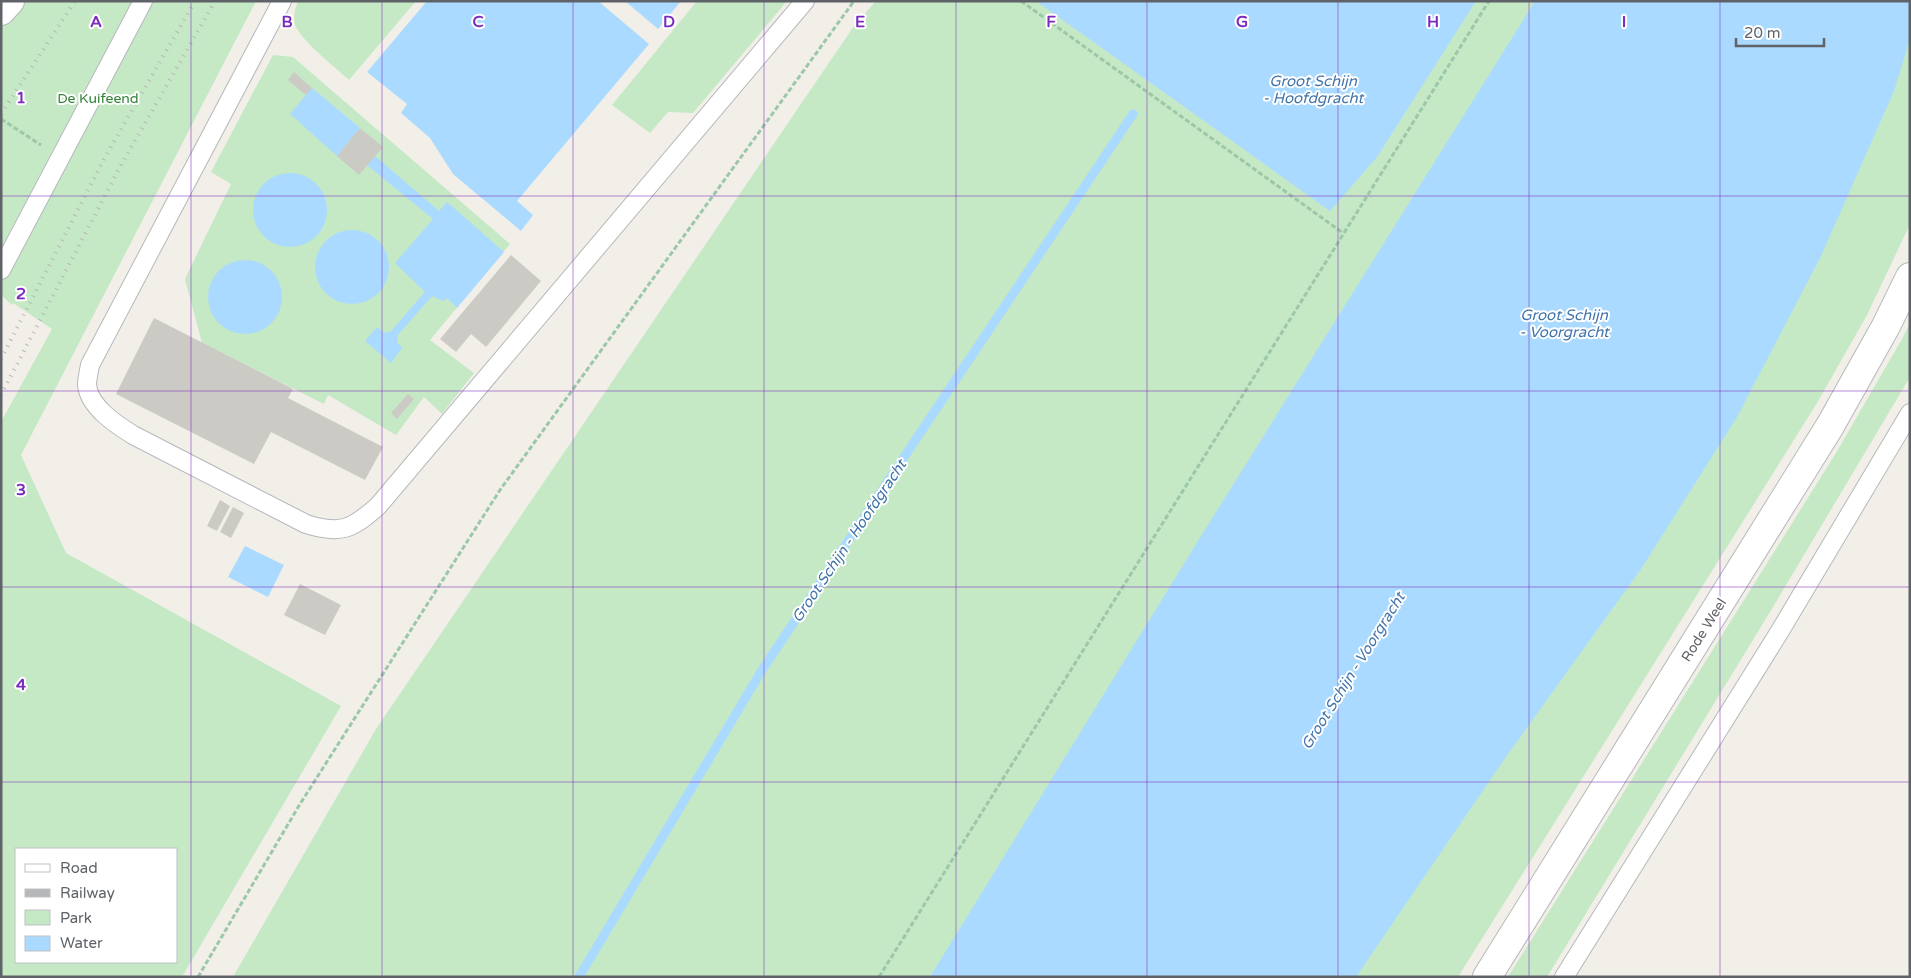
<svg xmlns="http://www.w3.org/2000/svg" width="1911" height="978" font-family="'Varela Round',sans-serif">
	<rect width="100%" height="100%" fill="#f1efe8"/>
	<path fill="#c5e8c5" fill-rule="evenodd" d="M1 1H256L21 455 66 553 341 706 182 977H1V422L52 329 13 303 12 305 1 295ZM16 849H176V962H16Z
		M298 1H416L349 80C333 65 307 46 296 27 292 19 295 9 298 1Z
		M697 1H787L693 113 668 112 650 133 612 105Z
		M876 1H1910V224L1867 315 1817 403 1458 977H233L376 729 854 26Z
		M273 55 293 57 510 244 430 340 474 373 442 414 424 397 396 435 328 395 324 404 202 343 185 279 231 184 211 172Z
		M1910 323V377L1770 612 1547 977H1508L1836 453 1902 339Z"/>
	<path fill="#aadaff" d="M427 1H598L649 44 517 201 533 215 521 231 453 174 430 138 401 113 407 104 367 72Z
		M625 1H681L658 29Z
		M1036 1H1476L1377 157 1330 211Z
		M1535 1H1910V39L1894 91 1821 256 1737 417 1641 569 1503 761 1356 977H930L1193 549Z
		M312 88 360 128 337 156 290 114Z
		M375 156 439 211 447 202 504 252 457 308 447 298 443 301 432 296 398 335 397 342 402 348 391 363 365 341 377 327 384 333 391 331 425 292 395 263 433 219 367 165Z
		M253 210a37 37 0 1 1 74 0a37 37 0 1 1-74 0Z
		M315 267a37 37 0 1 1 74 0a37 37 0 1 1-74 0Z
		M208 297a37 37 0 1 1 74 0a37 37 0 1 1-74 0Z
		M245 546 284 565 268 597 228 577Z"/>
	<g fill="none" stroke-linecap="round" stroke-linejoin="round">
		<path stroke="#aadaff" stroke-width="9" d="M579 977 762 670 1133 114"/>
	</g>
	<path fill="#cccac5" d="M294 72 312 88 306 95 288 80Z
		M360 128 383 147 359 175 337 156Z
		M511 255 541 281 486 347 471 334 456 352 440 339Z
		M154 318 293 389 288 398 383 447 365 480 271 432 254 464 116 394Z
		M408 394 414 399 397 419 391 413Z
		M220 500 230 506 217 531 207 526Z
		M233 507 244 513 231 538 220 532Z
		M300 584 341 605 325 635 284 615Z"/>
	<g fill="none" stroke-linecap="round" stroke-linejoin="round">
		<g stroke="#b5b8bc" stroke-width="20">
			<path id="service" d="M282 1 90 365C89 371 87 379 87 385 89 407 117 425 133 435L306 524C341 535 352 529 378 506L805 1
				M1 270 143 1
				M1564 977 1780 631 1910 413"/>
		</g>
		<g stroke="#b5b8bc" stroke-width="30">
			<path id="minor" d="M1 11 10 1
				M1487 977 1830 426 1886 326 1910 277"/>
		</g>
		<path stroke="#9cc7a9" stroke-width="3" stroke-dasharray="5 2.5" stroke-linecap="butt" d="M1021 1 1343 233
			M1 119 41 145
			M198 977 300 804 500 490 854 1
			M879 977 1489 1"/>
		<use href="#service" stroke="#fff" stroke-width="18"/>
		<use href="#minor" stroke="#fff" stroke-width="28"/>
		<path stroke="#b6b7b8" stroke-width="4" stroke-dasharray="1 6" stroke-linecap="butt" d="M1 114 75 1
			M1 359 104 159 195 1
			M1 395 120 167 215 1"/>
	</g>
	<path fill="none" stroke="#7b2cbf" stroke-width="1" stroke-opacity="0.55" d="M191 1V977M382 1V977M573 1V977M764 1V977M956 1V977M1147 1V977M1338 1V977M1529 1V977M1720 1V977M1 196H1910M1 391H1910M1 587H1910M1 782H1910"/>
	<g text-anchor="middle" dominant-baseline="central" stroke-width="4" stroke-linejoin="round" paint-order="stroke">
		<g font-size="14" fill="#348238" stroke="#fff">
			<text x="98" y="98">De Kuifeend</text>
		</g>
		<g font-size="14" fill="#5f6368" stroke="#fff">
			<text transform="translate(1704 630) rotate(-58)">Rode Weel</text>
		</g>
		<g font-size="15" font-style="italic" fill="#4174aa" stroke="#fff">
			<text x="1313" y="81">Groot Schijn<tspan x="1313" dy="17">- Hoofdgracht</tspan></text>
			<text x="1564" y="315">Groot Schijn<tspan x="1564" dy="17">- Voorgracht</tspan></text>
			<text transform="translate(849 541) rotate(-56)">Groot Schijn - Hoofdgracht</text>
			<text transform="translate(1353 671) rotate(-58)">Groot Schijn - Voorgracht</text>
		</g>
	</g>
	<g font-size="16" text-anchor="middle" font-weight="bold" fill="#7b2cbf" stroke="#fff" stroke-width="4" stroke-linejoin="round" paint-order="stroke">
		<text x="96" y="27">A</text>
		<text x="287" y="27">B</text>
		<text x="478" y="27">C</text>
		<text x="669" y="27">D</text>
		<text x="860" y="27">E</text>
		<text x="1051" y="27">F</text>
		<text x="1242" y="27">G</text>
		<text x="1433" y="27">H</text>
		<text x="1624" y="27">I</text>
		<text x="21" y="103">1</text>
		<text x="21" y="299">2</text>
		<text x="21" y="495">3</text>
		<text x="21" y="690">4</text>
	</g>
	<rect width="1911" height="978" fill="none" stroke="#5f6368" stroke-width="5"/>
	<rect x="15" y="848" width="162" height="115" fill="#ffffff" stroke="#bfc1c3"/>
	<rect x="25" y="864" width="25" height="8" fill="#ffffff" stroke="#bfc1c3"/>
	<text x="60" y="873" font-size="15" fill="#5f6368">Road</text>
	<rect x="25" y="889" width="25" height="8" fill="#b6b7b8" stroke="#bfc1c3"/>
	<text x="60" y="898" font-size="15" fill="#5f6368">Railway</text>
	<rect x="25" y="910" width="25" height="15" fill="#c5e8c5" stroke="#bfc1c3"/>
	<text x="60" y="923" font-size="15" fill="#5f6368">Park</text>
	<rect x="25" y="936" width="25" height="15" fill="#aadaff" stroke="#bfc1c3"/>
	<text x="60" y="948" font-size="15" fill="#5f6368">Water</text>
	<path d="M1736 38v8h88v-8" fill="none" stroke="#5f6368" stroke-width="2.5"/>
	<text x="1744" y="38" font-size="15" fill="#5f6368" stroke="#ffffff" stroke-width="4" paint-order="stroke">20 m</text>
</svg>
